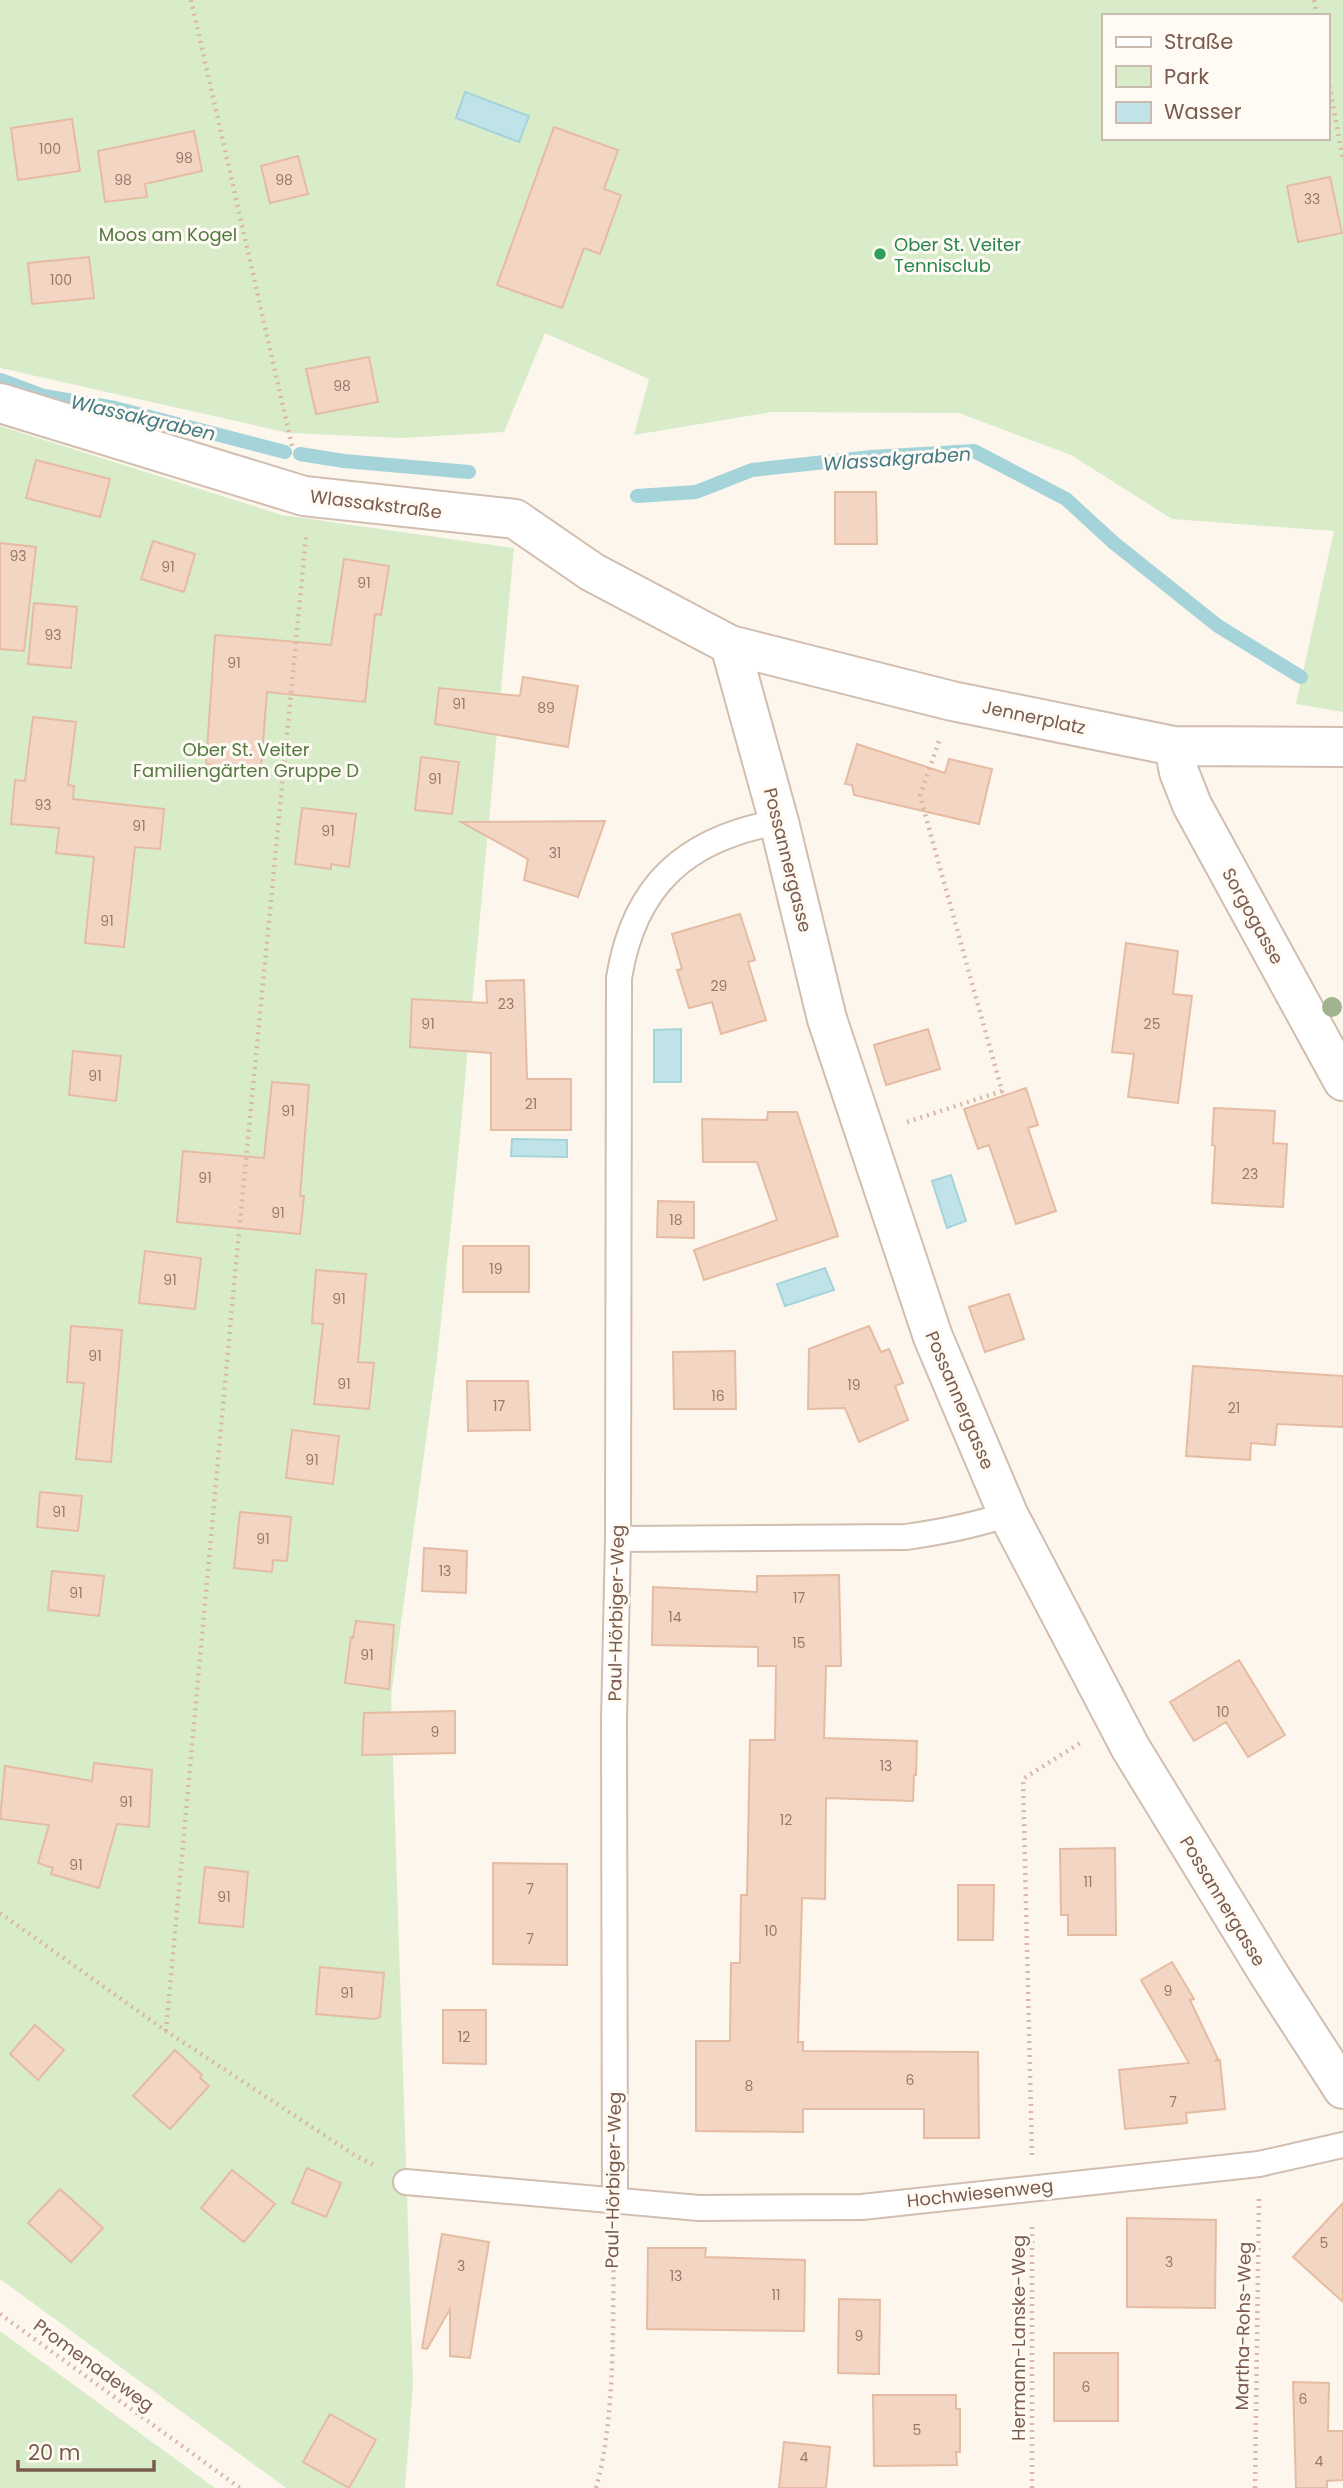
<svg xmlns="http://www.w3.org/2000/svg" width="1343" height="2488" font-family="Poppins,sans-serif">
	<rect width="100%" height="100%" fill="#fdf6ec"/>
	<path fill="#d8ecc9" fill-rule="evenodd" d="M0 0H1343V712L1296 704 1334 531 1172 519 1071 455 959 413 772 412 634 435 649 379 545 333 504 432 403 438 289 433 0 368ZM1103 16H1327V138H1103Z
		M0 426 282 515 514 548 457 1167 437 1359 391 1696 413 2384 405 2488H286L0 2279Z
		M0 2331 215 2488H0Z"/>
	<path fill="#bfe3e8" stroke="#a5d3da" stroke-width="2" d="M465 92 529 116 519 142 456 118Z
		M681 1029V1082H654V1030Z
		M512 1139 567 1140V1157L511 1156Z
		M951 1175 966 1221 947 1228 932 1181Z
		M825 1268 834 1290 785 1306 777 1284Z"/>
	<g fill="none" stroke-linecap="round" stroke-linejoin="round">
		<path stroke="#a5d3da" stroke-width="14" d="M1 380 44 396 115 408 285 452
			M300 454 344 461 469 472
			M637 496 696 492 752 470 871 457 974 451 1066 499 1114 543 1218 626 1301 677"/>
	</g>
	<path fill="#f3d5c3" stroke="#e6bba3" stroke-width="2" d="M72 119 80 171 18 180 11 128Z
		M554 127 618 150 604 189 621 195 600 254 584 248 562 308 497 285Z
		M194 131 202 171 145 184 147 197 105 202 98 151Z
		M298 156 308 194 270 203 261 166Z
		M1330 177 1342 233 1298 242 1287 186Z
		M89 257 94 298 32 304 28 263Z
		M369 357 378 402 316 414 306 369Z
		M36 460 110 479 100 517 26 498Z
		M835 492H876L877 544H835Z
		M153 541 195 554 184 592 141 579Z
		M0 543 36 547 24 651 0 649Z
		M344 559 389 566 381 615 375 614 365 702 267 692 261 768 206 764 215 635 331 645Z
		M34 603 77 607 71 668 28 664Z
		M523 677 578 686 568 747 435 724 439 688 520 696Z
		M33 717 76 722 68 785 74 786 73 799 164 809 160 849 135 847 124 947 85 943 94 857 56 853 59 828 11 824 15 780 25 781Z
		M857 744 945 773 949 759 992 769 979 824 854 795 852 785 845 784Z
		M421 757 459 762 452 814 415 810Z
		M302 808 356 814 349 867 331 864V869L295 864Z
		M605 821 578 897 524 880 528 859 461 822Z
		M740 914 755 960 748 962 766 1020 721 1034 712 1002 689 1008 677 970 682 969 672 934Z
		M1126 943 1178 951 1173 994 1192 996 1178 1103 1128 1097 1134 1054 1112 1052Z
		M524 980 527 1079H571V1130H491V1053L410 1047 412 999 487 1003 486 981Z
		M928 1029 940 1069 886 1085 874 1045Z
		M73 1051 121 1056 116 1101 69 1095Z
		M272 1082 309 1085 300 1196H304L300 1234 177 1222 183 1151 264 1158Z
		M1026 1088 1038 1125 1028 1128 1056 1211 1016 1224 989 1145 978 1149 964 1109Z
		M1214 1108 1275 1111 1273 1143 1287 1144 1283 1207 1212 1203 1215 1146 1212 1145Z
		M768 1112H797L838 1236 704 1280 694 1250 777 1220 757 1162H703L702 1119 767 1120Z
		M658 1201 694 1202V1238L657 1237Z
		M463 1246H529V1292H463Z
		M145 1251 201 1258 195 1309 139 1303Z
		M316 1270 366 1274 358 1362 374 1363 369 1409 314 1404 323 1324 312 1323Z
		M1009 1294 1024 1339 985 1352 969 1307Z
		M71 1326 122 1330 111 1462 76 1459 84 1383 67 1382Z
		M869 1326 881 1352 889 1349 903 1383 895 1386 908 1420 859 1442 845 1408 808 1409 809 1349Z
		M735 1351 736 1409H674L673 1352Z
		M1193 1366 1343 1376V1427L1277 1424 1275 1445 1251 1443 1250 1460 1186 1456Z
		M467 1381H528L530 1430 468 1431Z
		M292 1430 339 1436 333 1484 286 1478Z
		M40 1492 82 1496 78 1531 37 1527Z
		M240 1512 291 1517 287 1561 273 1560 272 1572 234 1568Z
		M424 1548 467 1551 466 1593 422 1591Z
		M52 1571 104 1576 99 1616 48 1610Z
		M839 1575 841 1666H826L824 1738 917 1741 916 1775H914L913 1801 826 1798 825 1899 802 1898 798 2042H803V2051L978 2052 979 2138H924V2109H803V2132L696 2131V2041H730L731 1963H740L741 1895H747L750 1740H775L776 1666H758V1647L652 1645 653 1587 757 1592V1576Z
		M356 1621 394 1625 389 1689 345 1683 351 1637 353 1638Z
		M1239 1660 1285 1735 1248 1757 1226 1722 1194 1741 1170 1702Z
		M455 1711V1753L362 1755 364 1713Z
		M94 1763 152 1770 149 1827 117 1824 99 1888 51 1874 53 1868 38 1863 49 1825 0 1819 5 1766 92 1781Z
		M1115 1848 1116 1935H1068V1915H1061L1060 1849Z
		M493 1863 567 1864V1965L493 1964Z
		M205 1867 248 1872 243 1927 199 1923Z
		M958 1885H994L993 1940H958Z
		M1172 1962 1194 1999 1190 2000 1218 2059 1215 2061 1220 2060 1225 2109 1186 2113 1187 2123 1125 2129 1119 2070 1189 2063 1141 1980Z
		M320 1967 384 1973 380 2017 374 2019 316 2014Z
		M443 2010H486V2064L443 2063Z
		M35 2025 64 2050 38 2080 10 2054Z
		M175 2050 202 2075 200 2078 209 2086 170 2129 133 2096Z
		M307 2168 341 2183 326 2217 292 2203Z
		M232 2170 275 2204 244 2242 201 2208Z
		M60 2189 103 2228 71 2262 28 2223Z
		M1343 2203V2302L1293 2257Z
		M1127 2218 1216 2220 1215 2308 1127 2307Z
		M442 2234 489 2242 470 2358 450 2356V2309L427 2349 422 2348Z
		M648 2248H706L705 2257 805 2260 804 2331 647 2329Z
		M839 2299 880 2300 879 2374 838 2373Z
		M1054 2353H1118V2421H1054Z
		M1293 2382 1329 2383 1328 2431H1343V2480L1327 2481V2488H1296Z
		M873 2395H956V2409H960V2452H956L957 2465 874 2466Z
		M330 2414 376 2440 349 2488 303 2462Z
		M784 2442 830 2447 826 2488H779Z"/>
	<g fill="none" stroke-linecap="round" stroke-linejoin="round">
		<g stroke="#d1beb0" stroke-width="28">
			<path id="lane" d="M618 1539 906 1537C941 1532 974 1526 1008 1514
				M406 2182 699 2208 862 2207 1259 2164 1343 2145
				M615 2202 614 1720 618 1539 619 978C634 884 687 838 779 822"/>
		</g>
		<g stroke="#d1beb0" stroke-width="42">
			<path id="street" d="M0 403 304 496 515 519 592 572 730 645 952 701 1174 746 1343 747
				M730 645 779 822 827 1019 933 1337 1008 1514 1130 1747 1270 1976 1343 2089
				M1174 746 1179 772 1192 805 1343 1081"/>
		</g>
		<path stroke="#d9b8a5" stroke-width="4.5" stroke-dasharray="2 5" stroke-linecap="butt" d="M191 0 292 446
			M1314 0 1317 16
			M1327 72 1343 160
			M907 1122 1002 1091 920 796 939 741
			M0 1913 166 2031 356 2156 377 2167
			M166 2031 235 1274 306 537
			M1032 2155 1023 1779 1080 1743
			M0 2314 240 2488
			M596 2488C617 2412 612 2314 614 2235
			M1032 2488V2223
			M1255 2488 1259 2198"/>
		<use href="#lane" stroke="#fff" stroke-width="24"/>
		<use href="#street" stroke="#fff" stroke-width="38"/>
	</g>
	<circle fill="#a0b28e" cx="1332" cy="1007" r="10"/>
	<circle fill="#2e9e5b" stroke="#fffaf3" stroke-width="2.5" cx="880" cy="254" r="7"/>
	<g text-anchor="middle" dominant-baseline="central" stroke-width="6" stroke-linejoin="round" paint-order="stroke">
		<g font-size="14" fill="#987a6a">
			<text x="50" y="149">100</text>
			<text x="184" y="158">98</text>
			<text x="123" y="180">98</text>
			<text x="284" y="180">98</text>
			<text x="1312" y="199">33</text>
			<text x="61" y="280">100</text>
			<text x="342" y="386">98</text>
			<text x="18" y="556">93</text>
			<text x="168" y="567">91</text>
			<text x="364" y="583">91</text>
			<text x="53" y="635">93</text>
			<text x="234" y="663">91</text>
			<text x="459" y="704">91</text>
			<text x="546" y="708">89</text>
			<text x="435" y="779">91</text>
			<text x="43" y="805">93</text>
			<text x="139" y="826">91</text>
			<text x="328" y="831">91</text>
			<text x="555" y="853">31</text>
			<text x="107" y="921">91</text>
			<text x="719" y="986">29</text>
			<text x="506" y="1004">23</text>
			<text x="428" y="1024">91</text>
			<text x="1152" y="1024">25</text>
			<text x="95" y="1076">91</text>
			<text x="531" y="1104">21</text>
			<text x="288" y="1111">91</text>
			<text x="1250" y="1174">23</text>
			<text x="205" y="1178">91</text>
			<text x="278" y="1213">91</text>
			<text x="676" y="1220">18</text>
			<text x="496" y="1269">19</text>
			<text x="170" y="1280">91</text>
			<text x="339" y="1299">91</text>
			<text x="95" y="1356">91</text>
			<text x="344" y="1384">91</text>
			<text x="854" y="1385">19</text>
			<text x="718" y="1396">16</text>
			<text x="499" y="1406">17</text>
			<text x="1234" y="1408">21</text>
			<text x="312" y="1460">91</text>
			<text x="59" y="1512">91</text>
			<text x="263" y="1539">91</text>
			<text x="445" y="1571">13</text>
			<text x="76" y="1593">91</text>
			<text x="799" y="1598">17</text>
			<text x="675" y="1617">14</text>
			<text x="799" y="1643">15</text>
			<text x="367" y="1655">91</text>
			<text x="1223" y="1712">10</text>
			<text x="435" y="1732">9</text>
			<text x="886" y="1766">13</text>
			<text x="126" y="1802">91</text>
			<text x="786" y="1820">12</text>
			<text x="76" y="1865">91</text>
			<text x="1088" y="1882">11</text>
			<text x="530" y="1889">7</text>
			<text x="224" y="1897">91</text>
			<text x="771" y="1931">10</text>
			<text x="530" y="1939">7</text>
			<text x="1168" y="1991">9</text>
			<text x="347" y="1993">91</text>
			<text x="464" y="2037">12</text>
			<text x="910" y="2080">6</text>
			<text x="749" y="2086">8</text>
			<text x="1173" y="2102">7</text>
			<text x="1324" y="2243">5</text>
			<text x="1169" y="2262">3</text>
			<text x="461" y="2266">3</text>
			<text x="676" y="2276">13</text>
			<text x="776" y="2295">11</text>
			<text x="859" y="2336">9</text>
			<text x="1086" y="2387">6</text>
			<text x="1303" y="2399">6</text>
			<text x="917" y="2430">5</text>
			<text x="804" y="2457">4</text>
			<text x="1319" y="2461">4</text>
		</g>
		<g font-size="18" fill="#537a41" stroke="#fffaf3">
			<text x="168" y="234">Moos am Kogel</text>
			<text x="246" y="749">Ober St. Veiter<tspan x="246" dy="21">Familiengärten Gruppe D</tspan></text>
		</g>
		<g font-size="18" fill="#27864d" stroke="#fffaf3" text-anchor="start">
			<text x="894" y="244">Ober St. Veiter<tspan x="894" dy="21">Tennisclub</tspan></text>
		</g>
		<g font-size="18" fill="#7a5c4d" stroke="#fffaf3">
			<text transform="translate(376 504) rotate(7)">Wlassakstraße</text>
			<text transform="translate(1034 717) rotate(12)">Jennerplatz</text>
			<text transform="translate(788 860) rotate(76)">Possannergasse</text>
			<text transform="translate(1253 916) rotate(61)">Sorgogasse</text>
			<text transform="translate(960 1400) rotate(67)">Possannergasse</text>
			<text transform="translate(616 1613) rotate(-89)">Paul-Hörbiger-Weg</text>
			<text transform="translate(1223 1901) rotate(59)">Possannergasse</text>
			<text transform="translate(613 2180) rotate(-89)">Paul-Hörbiger-Weg</text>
			<text transform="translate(980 2193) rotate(-6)">Hochwiesenweg</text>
			<text transform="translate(1243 2326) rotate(-89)">Martha-Rohs-Weg</text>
			<text transform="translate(1018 2338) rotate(-90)">Hermann-Lanske-Weg</text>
			<text transform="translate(94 2365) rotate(36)">Promenadeweg</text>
		</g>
		<g font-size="19" font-style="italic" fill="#437c86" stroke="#fffaf3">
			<text transform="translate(143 418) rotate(13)">Wlassakgraben</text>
			<text transform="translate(897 459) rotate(-4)">Wlassakgraben</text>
		</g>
	</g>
	<rect x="1102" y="14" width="228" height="126" fill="#fffaf3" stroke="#cabbb1" stroke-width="2"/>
	<rect x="1116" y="37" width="35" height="10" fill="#ffffff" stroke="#cabbb1" stroke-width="2"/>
	<text x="1164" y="49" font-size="21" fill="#7a5c4d">Straße</text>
	<rect x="1116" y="66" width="35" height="21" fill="#d8ecc9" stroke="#cabbb1" stroke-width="2"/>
	<text x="1164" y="84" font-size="21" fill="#7a5c4d">Park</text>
	<rect x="1116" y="102" width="35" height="21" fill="#bfe3e8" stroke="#cabbb1" stroke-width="2"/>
	<text x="1164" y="119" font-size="21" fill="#7a5c4d">Wasser</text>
	<path d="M18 2460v10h136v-10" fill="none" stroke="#7a5c4d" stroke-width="3.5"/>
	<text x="28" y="2460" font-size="21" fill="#7a5c4d" stroke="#fffaf3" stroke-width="5" paint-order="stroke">20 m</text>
</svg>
